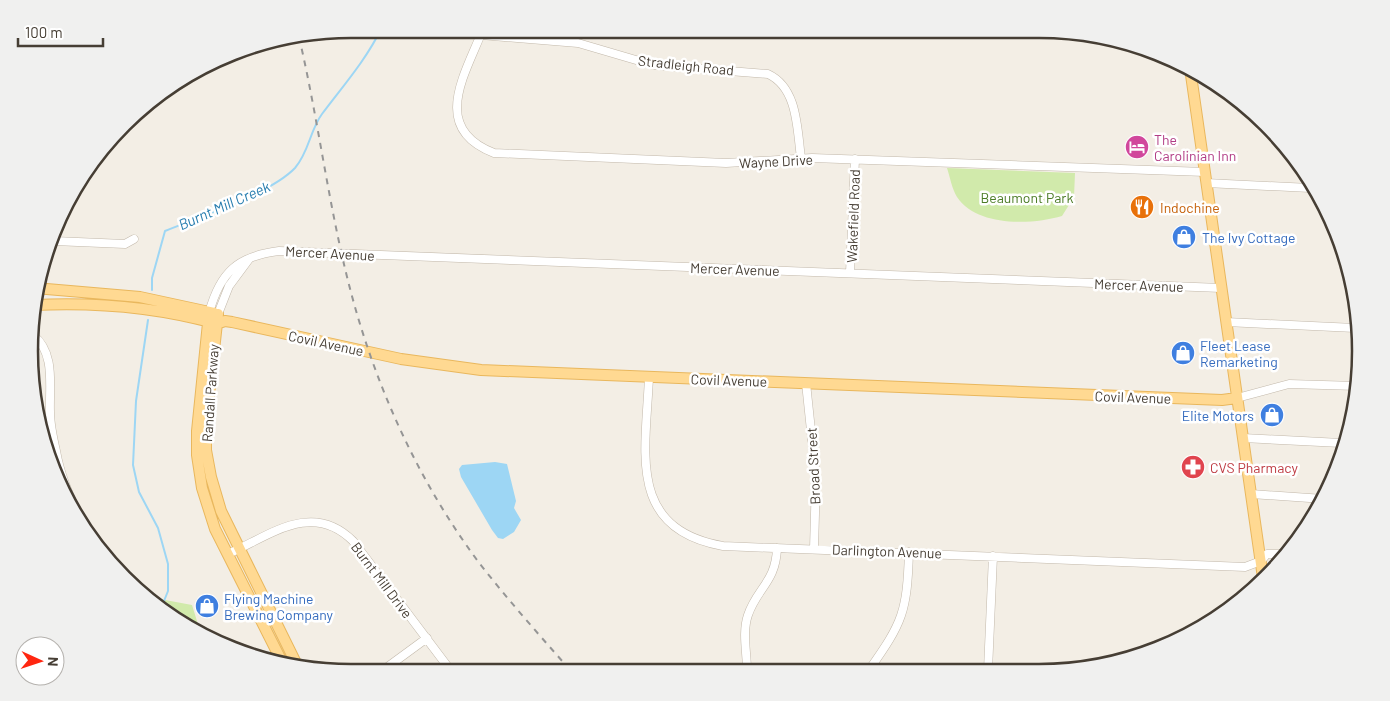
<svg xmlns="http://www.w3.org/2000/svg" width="1390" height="701" font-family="Barlow,sans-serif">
	<rect width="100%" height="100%" fill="#f3eee5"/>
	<path fill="#d1eaab" d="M947 168 1075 173 1074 197 1062 216C1032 225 977 227 957 197 952 189 950 177 947 168Z
		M149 597 192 605 201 634V633Z"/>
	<path fill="#9dd6f4" d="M495 462 507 464 516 501 514 508 521 520 514 532 503 539 498 538 492 530 461 477 459 469 462 465Z"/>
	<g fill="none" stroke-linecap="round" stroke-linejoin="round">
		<path stroke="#9dd6f4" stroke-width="2" d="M152 290V278L165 231C199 217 270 194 295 168 309 152 310 130 322 114 343 86 366 60 381 29
			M148 320 136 401 133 465 139 492 158 528 168 564V591L162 606"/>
		<g stroke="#c2b8aa" stroke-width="9">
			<path id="minor" d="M483 29C466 73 429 128 494 153L726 163 812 158 1205 172
				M481 35 578 43 653 65 768 74C798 88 797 129 801 158
				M1206 183 1310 188
				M54 241 125 244 134 239
				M850 273 855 159
				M209 313C220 272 238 256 279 251L1221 288
				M218 314 229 286 249 259
				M1226 322 1355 328
				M33 335C56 353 49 387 50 412 50 425 53 438 56 451 60 474 69 495 79 517
				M649 377C646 451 626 529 723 546L1245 567 1261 561 1267 554H1287
				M806 383 816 478 814 549
				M1237 398 1289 384 1357 386
				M1243 438 1341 443
				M1251 494 1324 499
				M228 554C269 536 312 500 353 541L451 671
				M747 670C747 653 742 632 748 615 757 588 776 582 777 548
				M869 670C903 622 907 612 909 552
				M988 670 993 556
				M382 671 427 638"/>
		</g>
		<g stroke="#e9b75d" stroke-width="12">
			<path id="major" d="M1190 68 1263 578
				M35 288 140 297 214 313
				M34 305C95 302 155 307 214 323
				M209 313 197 431V455L202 488 215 529 280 658
				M218 314 206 423V450L211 477 221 511 296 663
				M216 324 225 321 232 322 401 359 481 370 1222 400 1237 398"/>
		</g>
		<use href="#minor" stroke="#fff" stroke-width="8"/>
		<use href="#major" stroke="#ffd992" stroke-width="10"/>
		<path stroke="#959595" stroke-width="2" stroke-dasharray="6 6" stroke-linecap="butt" d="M299 37C320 127 330 219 355 307 381 399 423 488 480 564 509 601 540 636 571 671"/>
	</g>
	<defs>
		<g id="hotel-disc" transform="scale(1.25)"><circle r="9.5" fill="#d1479c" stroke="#fff"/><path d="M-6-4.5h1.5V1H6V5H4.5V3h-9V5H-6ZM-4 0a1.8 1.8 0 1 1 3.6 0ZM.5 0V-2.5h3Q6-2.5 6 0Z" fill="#fff"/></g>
		<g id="restaurant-disc" transform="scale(1.25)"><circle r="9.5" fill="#e8710a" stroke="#fff"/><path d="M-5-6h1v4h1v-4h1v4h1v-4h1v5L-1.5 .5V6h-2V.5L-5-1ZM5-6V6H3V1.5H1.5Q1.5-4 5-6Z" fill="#fff"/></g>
		<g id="shop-disc" transform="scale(1.25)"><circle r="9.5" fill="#3f7fe0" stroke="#fff"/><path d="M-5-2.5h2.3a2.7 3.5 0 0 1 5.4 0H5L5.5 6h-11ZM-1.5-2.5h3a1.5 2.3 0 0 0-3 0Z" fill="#fff"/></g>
		<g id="pharmacy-disc" transform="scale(1.25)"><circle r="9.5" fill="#e0444e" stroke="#fff"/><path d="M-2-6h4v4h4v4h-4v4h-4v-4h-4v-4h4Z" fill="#fff"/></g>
	</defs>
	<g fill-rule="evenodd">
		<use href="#hotel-disc" x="1137" y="147"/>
		<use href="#restaurant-disc" x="1142" y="207"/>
		<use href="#shop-disc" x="1184" y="237"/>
		<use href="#shop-disc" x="1183" y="353"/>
		<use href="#shop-disc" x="1272" y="415"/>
		<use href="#pharmacy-disc" x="1193" y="467"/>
		<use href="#shop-disc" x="207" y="606"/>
	</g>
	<g text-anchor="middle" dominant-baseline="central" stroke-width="5" stroke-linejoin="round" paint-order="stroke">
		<g font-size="14" fill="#463e34" stroke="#fff">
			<text transform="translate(686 65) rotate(6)">Stradleigh Road</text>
			<text transform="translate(776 161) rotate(-3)">Wayne Drive</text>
			<text transform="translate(853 216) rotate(-88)">Wakefield Road</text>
			<text transform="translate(330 253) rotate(3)">Mercer Avenue</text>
			<text transform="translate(735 269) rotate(2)">Mercer Avenue</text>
			<text transform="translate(1139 285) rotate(2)">Mercer Avenue</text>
			<text transform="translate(326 343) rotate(12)">Covil Avenue</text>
			<text transform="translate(729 380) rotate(2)">Covil Avenue</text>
			<text transform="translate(210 393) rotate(-86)">Randall Parkway</text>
			<text transform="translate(1133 397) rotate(2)">Covil Avenue</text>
			<text transform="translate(813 466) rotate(-93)">Broad Street</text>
			<text transform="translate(887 551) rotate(2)">Darlington Avenue</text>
			<text transform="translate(382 580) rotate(53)">Burnt Mill Drive</text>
		</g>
		<g font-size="14" fill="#b23c85" stroke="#fff" text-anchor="start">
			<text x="1154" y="139">The<tspan x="1154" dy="16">Carolinian Inn</tspan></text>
		</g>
		<g font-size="14" fill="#4a7b25" stroke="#fff">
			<text x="1027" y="197">Beaumont Park</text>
		</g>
		<g font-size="14" fill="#c56008" stroke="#fff" text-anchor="start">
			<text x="1160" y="207">Indochine</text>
		</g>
		<g font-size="14" fill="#366cbe" stroke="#fff" text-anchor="start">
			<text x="1202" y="237">The Ivy Cottage</text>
			<text x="1200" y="345">Fleet Lease<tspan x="1200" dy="16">Remarketing</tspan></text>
			<text x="1254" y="415" text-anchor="end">Elite Motors</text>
			<text x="224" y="598">Flying Machine<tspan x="224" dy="16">Brewing Company</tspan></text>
		</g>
		<g font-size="14" fill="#be3a42" stroke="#fff" text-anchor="start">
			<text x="1210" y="467">CVS Pharmacy</text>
		</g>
		<g font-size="15" font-style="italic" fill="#277daf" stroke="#fff">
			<text transform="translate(224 205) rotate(-24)">Burnt Mill Creek</text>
		</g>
	</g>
	<path d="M0 0H1390V701H0ZM351 38H1039A313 313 0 0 1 1352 351V351A313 313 0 0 1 1039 664H351A313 313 0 0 1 38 351V351A313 313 0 0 1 351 38Z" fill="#f0f0ef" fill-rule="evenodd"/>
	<path fill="none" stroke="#463e34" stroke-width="2.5" d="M351 38H1039A313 313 0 0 1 1352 351V351A313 313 0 0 1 1039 664H351A313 313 0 0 1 38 351V351A313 313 0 0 1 351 38Z"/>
	<g transform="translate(40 661) rotate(93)"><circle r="24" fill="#ffffff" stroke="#b5b2ae"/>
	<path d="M0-4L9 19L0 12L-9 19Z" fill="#ff2610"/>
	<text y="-8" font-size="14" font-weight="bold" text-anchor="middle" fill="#463e34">N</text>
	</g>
	<path d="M18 38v8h85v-8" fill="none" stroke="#463e34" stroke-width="2.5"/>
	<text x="25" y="38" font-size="15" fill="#463e34" stroke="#ffffff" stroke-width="4" paint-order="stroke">100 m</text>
</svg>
